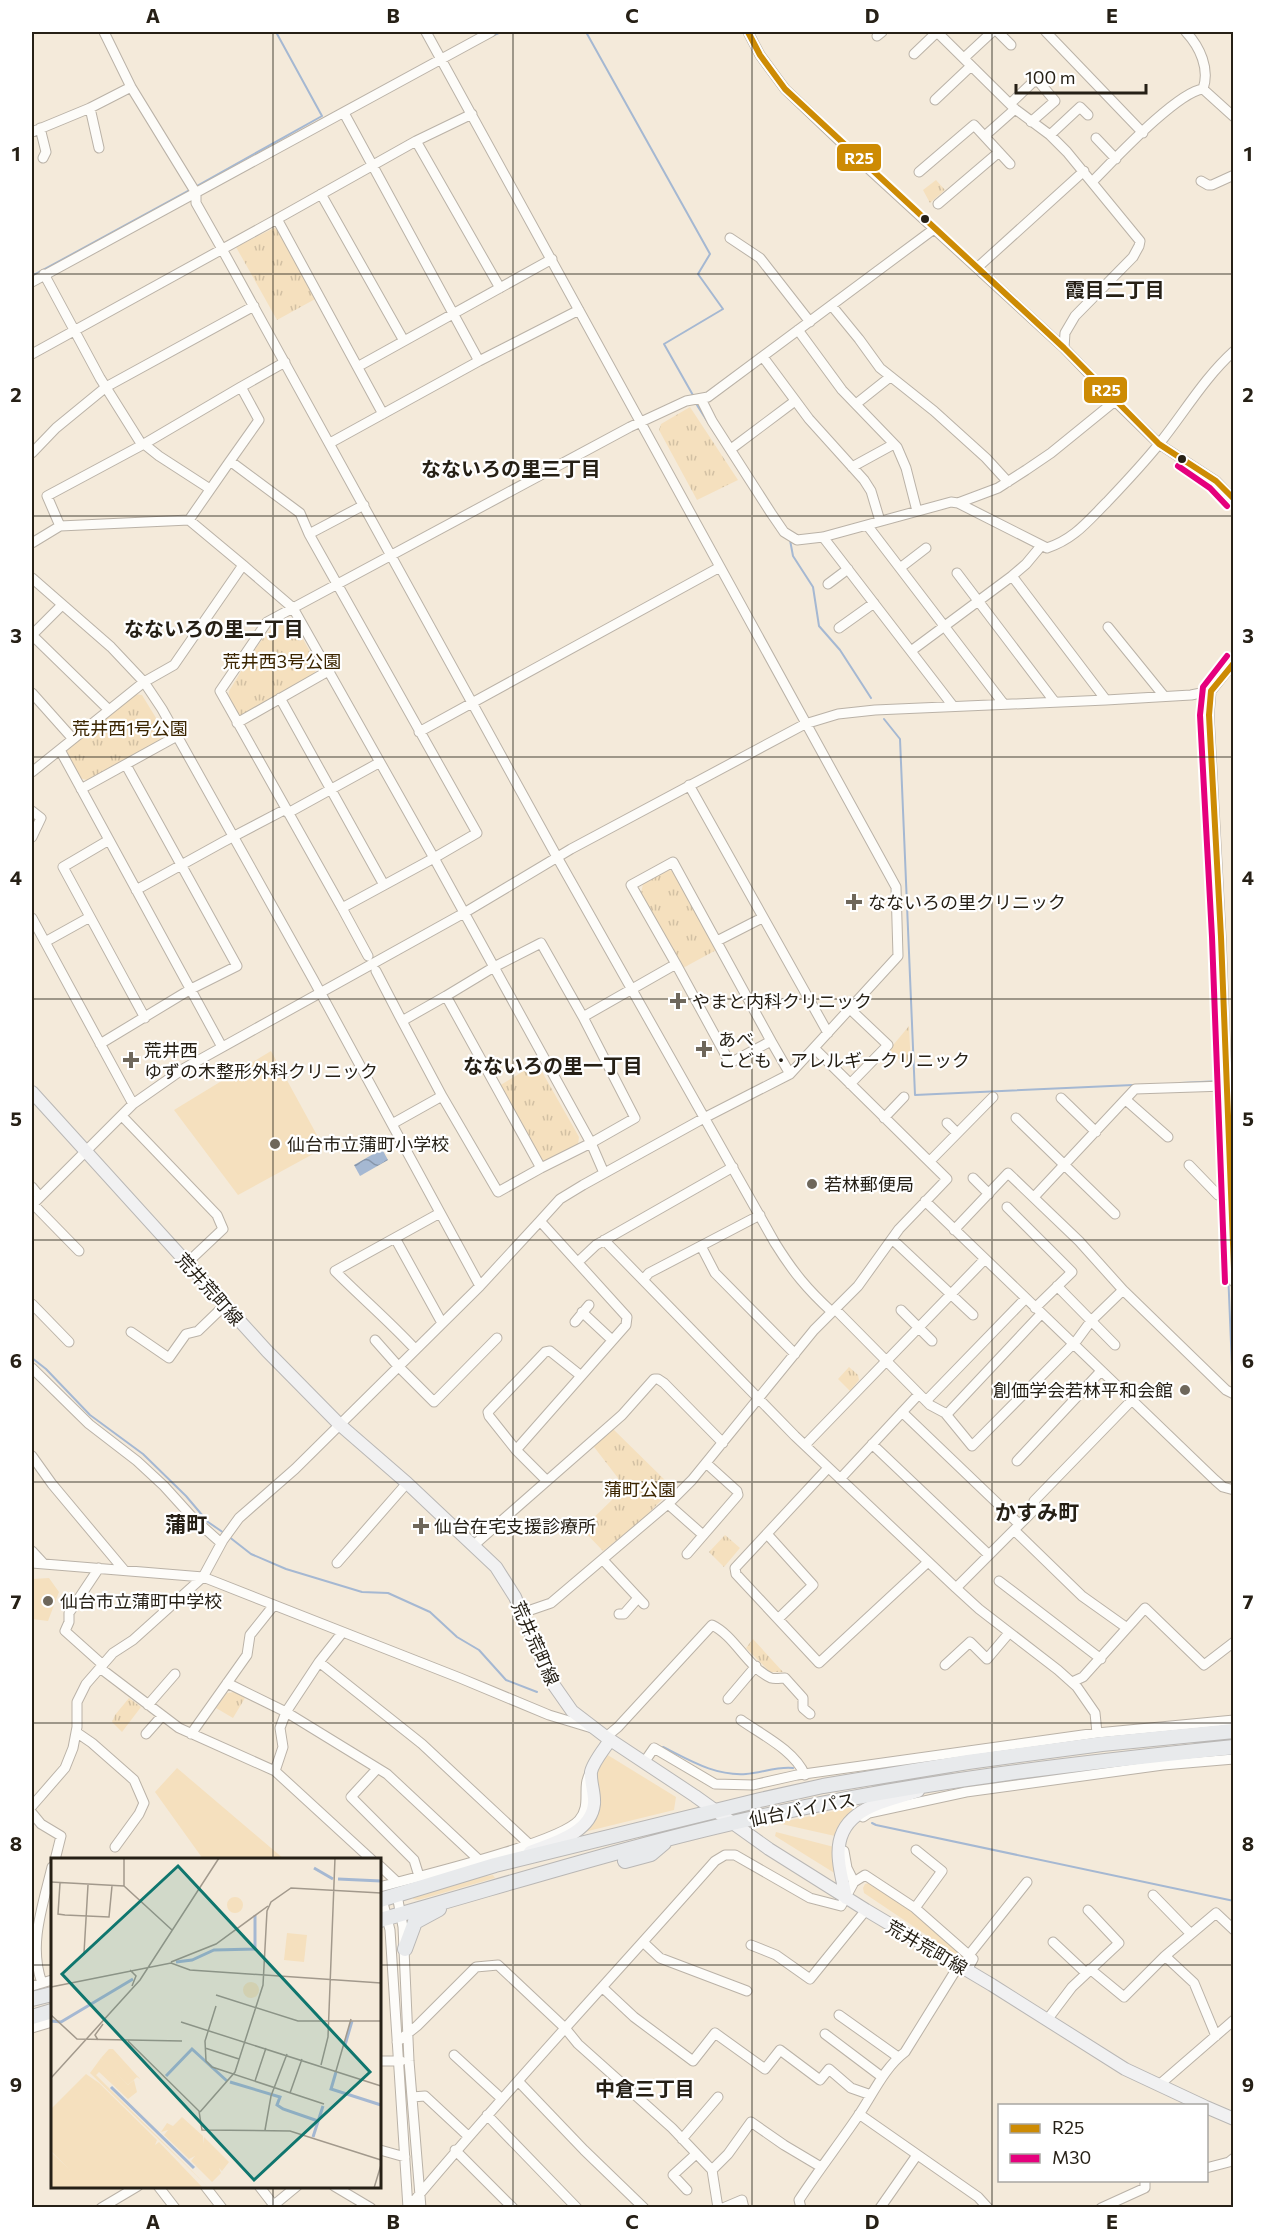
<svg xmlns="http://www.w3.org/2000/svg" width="1265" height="2239" font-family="Commissioner,'Noto Sans JP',sans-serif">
	<defs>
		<pattern id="park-tufts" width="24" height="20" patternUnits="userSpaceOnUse" patternTransform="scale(1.5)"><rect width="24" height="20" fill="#f5e0be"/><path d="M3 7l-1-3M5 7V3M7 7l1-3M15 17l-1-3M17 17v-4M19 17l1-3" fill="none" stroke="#d2c0a3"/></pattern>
		<pattern id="water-waves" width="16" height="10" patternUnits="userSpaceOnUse" patternTransform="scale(1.5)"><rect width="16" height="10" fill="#a5b8d2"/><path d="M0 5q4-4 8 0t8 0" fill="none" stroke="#8695a9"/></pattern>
	</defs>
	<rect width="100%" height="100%" fill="#f4eada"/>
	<path fill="#f5e0be" d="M271 1051 324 1148 238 1195 174 1110Z
		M49 1578 59 1592 48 1621 32 1619V1579Z
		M606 1754 676 1797 674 1810 584 1832 595 1770Z
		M177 1768 284 1859H203L155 1792Z
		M854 1807 835 1836 777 1823Z
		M776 1832 834 1847 832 1856 836 1874 775 1836Z
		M493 1875 495 1878 418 1900 413 1899V1897L474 1878Z
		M870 1883 913 1912 964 1957 962 1959 864 1893 863 1888 865 1884Z"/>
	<path fill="url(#park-tufts)" d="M936 180 945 190 930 203 923 190Z
		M274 228 280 230 317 298 277 320 236 247Z
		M690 407 738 480 697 500 659 430 661 424Z
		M285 620 293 621 318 666 313 676 242 716 235 714 228 700 229 691C242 671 263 629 285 620Z
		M135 694 142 695 164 731 163 738 87 780 79 778 66 751V747Z
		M669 870 674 872 718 949 683 968 641 893 643 884Z
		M909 1026 911 1069 889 1050Z
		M537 1063 579 1137 578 1145 546 1162H541L499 1086Z
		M849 1367 858 1375 859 1380 850 1391 838 1379Z
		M610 1426 673 1488 644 1518 603 1551 582 1529 617 1495 618 1478 591 1443Z
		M725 1535 740 1548 724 1567 709 1552Z
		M753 1639 783 1672H770L746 1648Z
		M234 1692 245 1698 233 1718 216 1708 227 1693Z
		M129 1698 141 1707 122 1732 112 1722 115 1715Z"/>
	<path fill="url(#water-waves)" d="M382 1149 388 1160 360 1176 354 1165Z"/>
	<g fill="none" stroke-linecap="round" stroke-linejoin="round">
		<path stroke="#a5b8d2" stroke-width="2" d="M586 32 710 254 698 274 723 309 664 344 694 397
			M492 36 501 32
			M195 187 322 116 276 32
			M32 276 190 190
			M695 402 716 435
			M790 540 793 556 813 587 819 626 840 650 871 698
			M884 719 900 739 915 1095 1133 1085
			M1181 1083 1220 1081
			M1221 1093V1103
			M1222 1109 1225 1193
			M1225 1199 1233 1391
			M32 1358 46 1369 90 1415 143 1454 186 1496 208 1522 224 1533
			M228 1536 251 1554 286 1569 362 1592 388 1593 430 1612 457 1637 479 1650 506 1680 537 1692
			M663 1747C691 1761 715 1776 746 1774 761 1773 778 1766 793 1768
			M872 1823 876 1825 1234 1901"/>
		<g stroke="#bab2a7" stroke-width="11">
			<path id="minor" d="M104 32 131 87 196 193V203L222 249 557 857 775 1243C793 1272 807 1289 832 1312
				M426 32 896 887 898 956 790 1074 704 1118 583 1185 560 1199 540 1221
				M748 32 760 55 785 89 870 170 1064 348 1115 401 1159 444 1216 481 1234 500
				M937 32 1015 109 1050 135 1067 152 1140 241 1139 246 1133 257 1075 316 1065 333 1064 348
				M998 32 1011 45
				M1046 32 1143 133
				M1186 32C1200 47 1210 69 1203 89L1234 117
				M877 36 882 32
				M914 54 937 32
				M964 58 992 32
				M935 100 971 66
				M1010 104 1033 82H1039L1055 101 1031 122
				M90 108 99 148
				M344 113 479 361
				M40 128 46 152 43 158
				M32 132 90 108 131 87
				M1050 135 1080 107 1088 115
				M1096 138 1116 159
				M416 141 500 288
				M1010 164 986 138 988 133 1015 109
				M919 172 974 125 986 138
				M1093 181C1114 160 1177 92 1203 89
				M1201 181 1208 185H1212L1234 175
				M321 194 404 341
				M938 204 999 152
				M730 238 760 258 810 322
				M978 267 1084 171
				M44 274 100 378 142 445
				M32 282 491 32
				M832 306 859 339 880 368 934 411 986 458 1008 482
				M798 330 842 390 897 447 906 468 917 511
				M32 354 277 219
				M763 357 809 419 864 480 871 491 880 521
				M359 366 552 259
				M701 399 712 421 771 513 784 532 797 540 823 537 951 502 958 503 1047 548C1074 539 1087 522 1107 502 1125 483 1143 464 1159 444 1184 413 1204 378 1234 351
				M856 404 890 377
				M383 414 277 219 416 141 472 114
				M330 443 479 361 579 310
				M144 444 159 456 210 489
				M731 449 795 401
				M32 453 56 428 106 387 254 306
				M230 461 259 420 241 387 285 362
				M852 467 894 444
				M958 503 998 488 1026 470 1051 453 1115 401
				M867 525 1003 703
				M60 526 47 496 144 444 241 387
				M309 534 477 833 434 858 494 967 446 996 541 1168 591 1143 604 1173
				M823 537 953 706
				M32 543 60 526 189 520 230 461 300 513 309 534 364 505
				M243 565 293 608 630 427 686 401 708 397 934 229
				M900 568 926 548
				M957 573 1054 701
				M1012 576 1106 700
				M32 578 111 647 144 682 162 709 313 979 480 1286
				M828 584 848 569
				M293 608 434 858 342 908 220 691 267 622Z
				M1108 627 1164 696
				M839 628 874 603
				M32 635 109 710
				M32 635 62 605
				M911 651 1012 576 1026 564 1041 546
				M1234 662 1211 691 1209 715 1221 937 1234 1282
				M32 693 73 739
				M280 698 384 885
				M237 723 330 670
				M419 732 720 567
				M60 750 222 1047
				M32 772 144 682 174 665 243 565 189 520
				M689 785 828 1033
				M81 789 177 736
				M32 811 41 818 32 837
				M288 813 375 765
				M109 840 63 867 145 1018
				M136 890 223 842 286 809
				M342 908 368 956
				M32 918 133 1104
				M717 941 762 918
				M45 942 90 917
				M376 971 402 1021
				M446 996 402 1021 442 1096 498 1192 541 1168
				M583 1017 635 1118 591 1143 494 967 541 943 583 1017 676 964 631 885 673 862 771 1041 730 1063 676 964
				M771 1041 790 1074
				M100 1044 191 989 237 966 126 765
				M850 1084 888 1045 850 1009
				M1061 1098 1096 1132
				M1126 1100 1168 1137
				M122 1116 217 1215 223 1229 187 1263
				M884 1118 904 1097
				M1016 1118 1115 1214
				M947 1123 957 1133
				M392 1124 442 1096
				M930 1161 993 1097
				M1189 1165 1218 1195 1230 1196
				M973 1178 989 1194
				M32 1187 40 1197
				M1034 1197 1135 1089 1225 1086
				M925 1201 1215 1480 1223 1487 1234 1490
				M33 1204 79 1251
				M32 1205 133 1104 183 1069 464 913 571 849 805 724 838 714 875 710 1106 700 1191 695 1211 691
				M1007 1207 1072 1272 1035 1308
				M954 1230 1008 1173 1079 1241 1123 1290 1226 1390 1234 1394
				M395 1238 442 1323
				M892 1239 973 1315
				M604 1240 795 1436 956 1588
				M701 1246 715 1273 795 1354
				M578 1262 596 1245 733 1167
				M643 1280 649 1273 760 1215
				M1057 1286 1115 1345
				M32 1304 69 1342
				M835 1309 930 1405 945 1413 949 1412 1041 1314
				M901 1310 932 1341
				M582 1312 612 1340
				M575 1322 589 1305
				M131 1332 169 1358 186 1334 198 1331 225 1305
				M375 1340 398 1366 434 1402 497 1338
				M415 1349C390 1322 362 1298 335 1271L440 1213
				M32 1368 89 1424 137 1461 164 1486 193 1518 221 1543
				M926 1401 1025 1299
				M902 1412 1019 1524
				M945 1413 972 1446 1077 1340 1091 1321 1123 1290
				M872 1444 989 1555
				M805 1445 985 1259
				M32 1456 52 1484 124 1570
				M1017 1461 1101 1371
				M828 1468 735 1568 736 1574 819 1663 928 1562
				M840 1479 919 1394
				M547 1481 516 1450 489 1416 488 1412 545 1352 550 1351 580 1375
				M668 1504 703 1535
				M1014 1530 1082 1596 1127 1628
				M767 1534 813 1585 778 1619
				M474 1545 622 1415 654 1379H658L664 1383 723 1443
				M32 1551 44 1564
				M687 1554 738 1495 737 1491 706 1463
				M603 1560 644 1604
				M32 1563 203 1577 460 1678 549 1715 592 1728
				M337 1563 407 1483
				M99 1568 69 1613V1622L65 1631 103 1665
				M999 1581 1101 1659
				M522 1613 551 1603 670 1502 692 1480 814 1330 858 1286 899 1229 947 1179 815 1049
				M619 1614H624L638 1598
				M319 1662 422 1744 529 1844
				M945 1665 970 1642 987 1659 1009 1633
				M100 1668 179 1728 275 1771 372 1860
				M1072 1682 1083 1677 1145 1608 1204 1665 1234 1642
				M227 1683 286 1712 387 1774 478 1859
				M728 1699 756 1666
				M148 1705 175 1674
				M741 1720C762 1735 794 1750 805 1775
				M76 1732 92 1743 134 1780 144 1803 139 1814 115 1847
				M1097 1733 1095 1713 1077 1687 1058 1670 979 1609 956 1588 1036 1508 1034 1501 1131 1401
				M146 1734 162 1716
				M191 1734 247 1655 250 1635 274 1605
				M606 1737 618 1727 712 1625C735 1636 747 1667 771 1678 775 1679 781 1678 785 1678L803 1698V1708L810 1714
				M645 1761 654 1748 715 1784 753 1785 797 1775 1097 1733 1234 1720
				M376 1770 351 1797 414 1860 419 1876
				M275 1771 283 1747 280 1728 286 1712 319 1662 342 1633
				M32 1806 65 1768 73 1748 77 1727V1702L86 1684 113 1653 133 1640 203 1577 223 1540 239 1518 295 1469 480 1286 540 1221 627 1317 626 1325 516 1450
				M32 1813 41 1824 61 1836 55 1860
				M863 1817 869 1813 966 1792 1163 1765 1234 1759
				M844 1851 847 1868 854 1882
				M380 1866 397 1882
				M380 1887C416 1877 559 1843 579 1820 592 1805 581 1788 590 1773
				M397 1895 403 1927 409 2061 421 2208
				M1153 1895 1191 1934
				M382 1899 390 1930 408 2208
				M915 1908 942 1871 916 1850
				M1053 1942 1086 1973
				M644 1943 660 1958 747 1991
				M751 1945 776 1955 810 1979 866 1910
				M969 1955 1027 1882
				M1165 1956 1194 1983 1216 2036
				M1090 1969 1124 1997 1165 1956 1216 1913 1234 1930
				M42 1983C28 1945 43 1905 52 1867
				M32 1986 52 1980
				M603 1988 634 2017 693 2061 715 2033 765 2069 780 2050 820 2080 829 2069 851 2088 871 2095
				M839 2015 898 2057
				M1047 2020 1072 1987 1119 1943 1088 1910
				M32 2028 52 2022
				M825 2034 882 2077
				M397 2042 417 2026 476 1967 498 1965 565 2028 578 2044 672 2128 712 2170 718 2208
				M454 2055 502 2099
				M380 2061H401
				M518 2081 584 2150 644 2208
				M1159 2085 1234 2020
				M412 2097 425 2096 468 2136
				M859 2114 978 2197 988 2208
				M487 2115 577 2208
				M682 2139 718 2097
				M380 2150 405 2157
				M455 2150 513 2208
				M1206 2168 1229 2162 1234 2158
				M712 2170 728 2154 751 2122 784 2145 821 2167
				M158 2186 175 2208
				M205 2186 222 2208
				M259 2186 276 2208
				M334 2186 371 2208
				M687 2190 673 2175 696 2154
				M274 2205 297 2186
				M101 2208 138 2186
				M408 2208C507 2089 613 1977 715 1861L725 1855H735L810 1898 841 1906 854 1882 865 1875 915 1908 973 1959 967 1970
				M723 2208 742 2200 744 2208
				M801 2208 799 2200C818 2171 839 2144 858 2116 873 2094 884 2068 905 2052L959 1965
				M880 2208 917 2155
				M1101 2208 1145 2188V2180"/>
		</g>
		<g stroke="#b9b7b5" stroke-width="14">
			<path id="major" d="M32 1092 267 1351 339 1424 407 1483 496 1567 515 1597 551 1681 572 1711 606 1737 695 1796 769 1849 866 1910 992 1985 1125 2069 1204 2106
				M530 1852C553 1843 591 1833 594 1804 595 1793 590 1782 591 1772 593 1762 605 1748 610 1740
				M846 1898C844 1886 840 1873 839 1861 833 1810 881 1803 918 1791
				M1206 2107 1234 2119"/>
		</g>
		<g stroke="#b9b7b5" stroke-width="16">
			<path id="highway" d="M625 1861 651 1854 664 1843
				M380 1900 495 1865 760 1800 823 1786 968 1762 1102 1744 1234 1731
				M380 1920C509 1884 637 1843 768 1815 921 1781 1078 1763 1234 1747
				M405 1949 415 1922 439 1909
				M32 1999 52 1994
				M32 2017 52 2011"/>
		</g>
		<use href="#minor" stroke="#fdfcf9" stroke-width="9"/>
		<use href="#major" stroke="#f1f1f2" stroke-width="12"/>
		<use href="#highway" stroke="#e8eaec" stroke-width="14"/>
		<g stroke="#fff" stroke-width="10">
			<path id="bus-1" d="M748 32 760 55 785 89 1064 348 1159 444 1216 481 1234 499
				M1234 663 1211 691 1209 715 1221 937 1234 1269"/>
		</g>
		<g stroke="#fff" stroke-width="10">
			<path id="bus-2" d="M1178 466 1210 488 1227 506
				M1225 1282 1212 937 1200 715 1203 687 1227 656"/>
		</g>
		<use href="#bus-1" stroke="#cd8b04" stroke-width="6"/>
		<use href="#bus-2" stroke="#e5007d" stroke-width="6"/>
	</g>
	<path fill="none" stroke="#262016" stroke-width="1.5" stroke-opacity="0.55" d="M273 32V1860M513 32V2208M752 32V2208M992 32V2208M32 274H1234M32 516H1234M32 757H1234M32 999H1234M32 1240H1234M32 1482H1234M32 1723H1234M32 1965H52M380 1965H1234M273 2186V2208"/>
	<g fill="#262016" stroke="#fff" stroke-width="2">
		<circle cx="925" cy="219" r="5"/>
		<circle cx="1182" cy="459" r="5"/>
	</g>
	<g fill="#6e675b" stroke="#fff" stroke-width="2">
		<path d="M851 893h6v6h6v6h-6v6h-6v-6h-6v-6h6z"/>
		<path d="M675 992h6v6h6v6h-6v6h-6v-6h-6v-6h6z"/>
		<path d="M701 1040h6v6h6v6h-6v6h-6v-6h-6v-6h6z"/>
		<path d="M128 1051h6v6h6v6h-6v6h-6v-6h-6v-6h6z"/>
		<circle cx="275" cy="1144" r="6"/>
		<circle cx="812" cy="1184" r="6"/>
		<circle cx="1185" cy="1390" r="6"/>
		<path d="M418 1517h6v6h6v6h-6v6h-6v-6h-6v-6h6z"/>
		<circle cx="48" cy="1601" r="6"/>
	</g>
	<g text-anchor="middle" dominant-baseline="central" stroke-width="4.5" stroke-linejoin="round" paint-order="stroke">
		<g font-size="18" fill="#3b2500" stroke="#fff">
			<text x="282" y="661">荒井西3号公園</text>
			<text x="130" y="728">荒井西1号公園</text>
			<text x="640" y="1489">蒲町公園</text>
		</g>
		<g font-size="18" fill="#262016" stroke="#fff" text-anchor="start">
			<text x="868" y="902">なないろの里クリニック</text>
			<text x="692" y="1001">やまと内科クリニック</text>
			<text x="718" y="1039">あべ<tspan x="718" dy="21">こども・アレルギークリニック</tspan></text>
			<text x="144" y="1050">荒井西<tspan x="144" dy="21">ゆずの木整形外科クリニック</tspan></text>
			<text x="287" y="1144">仙台市立蒲町小学校</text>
			<text x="824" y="1184">若林郵便局</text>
			<text x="1173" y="1390" text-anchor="end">創価学会若林平和会館</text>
			<text x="434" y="1526">仙台在宅支援診療所</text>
			<text x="60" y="1601">仙台市立蒲町中学校</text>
		</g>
		<g font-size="18" fill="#262016" stroke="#fff">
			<text transform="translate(210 1289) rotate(48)">荒井荒町線</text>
			<text transform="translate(536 1643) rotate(66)">荒井荒町線</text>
			<text transform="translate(802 1809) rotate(-11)">仙台バイパス</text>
			<text transform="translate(927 1947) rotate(30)">荒井荒町線</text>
		</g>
		<g font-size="20" font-weight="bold" fill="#262016" stroke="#fff">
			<text x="1115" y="289">霞目二丁目</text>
			<text x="511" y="468">なないろの里三丁目</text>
			<text x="214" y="628">なないろの里二丁目</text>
			<text x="553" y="1065">なないろの里一丁目</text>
			<text x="645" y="2088">中倉三丁目</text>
		</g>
		<g font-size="21" font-weight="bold" fill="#262016" stroke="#fff">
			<text x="1037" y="1511">かすみ町</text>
			<text x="186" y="1523">蒲町</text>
		</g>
	</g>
	<g transform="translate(51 1858)">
		<rect width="330" height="330" fill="#f4eada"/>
		<path d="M176 47a8 8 0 1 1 16 0a8 8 0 1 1-16 0ZM192 132a8 8 0 1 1 16 0a8 8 0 1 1-16 0ZM50 200 77 227 83 222 86 234 77 241 48 214 45 217 156 328 39 215ZM35 216 48 225 106 282 104 287 108 284 152 330H1L0 294 19 312 0 293V251ZM131 259 152 278V286L153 279 178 304 171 313 168 310 170 315 161 324 140 303 144 298 138 301 113 277 117 272 110 274 116 265 122 268Z" fill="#f5e0be"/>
		<path d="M236 75 256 77 253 104 233 102ZM58 191H62L90 222 86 219 77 227 54 205 50 200Z" fill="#f5e0be"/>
		<path fill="none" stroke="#a5b8d2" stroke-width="3" d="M263 10 282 21M287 21 330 23M125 104 141 102 163 92 204 91V57M0 163 10 164 82 121M294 187 301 163M285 214 280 231 330 247M115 218 141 191 176 223M179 224 229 239 226 247 232 251 267 263M60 229 143 310M262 279 272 248"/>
		<path fill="none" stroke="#a2998c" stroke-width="1.5" d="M73 0V28M0 24 73 28 121 72M9 25 7 56 14 57 58 59 61 28M33 95 37 27M120 104 165 86 217 48M79 112 85 118 81 128M0 129 120 105 139 112 330 125M165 137 247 163H330M165 148 154 183 155 203 161 209 273 246M0 157 26 181 131 183M130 164 330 228M47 182 44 177 52 166M77 183 148 253 151 272 239 273 330 302M154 190 188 201M270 207 277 179 284 0M285 213 300 161M0 220 89 122 168 0M204 223 215 190M239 235 251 201M149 254 184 214 212 127 216 53 220 44 240 30 330 35M214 272 220 238 236 196M323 330 330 307"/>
		<path fill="#0f766e" fill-opacity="0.15" stroke="#0f766e" stroke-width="3" d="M127 8 319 214 203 322 11 116Z"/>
		<rect width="330" height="330" fill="none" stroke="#262016" stroke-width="3"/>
	</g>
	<g stroke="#fff" stroke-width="2">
		<rect x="836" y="143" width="46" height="29" rx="6" fill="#cd8b04"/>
		<rect x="1083" y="376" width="45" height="28" rx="6" fill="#cd8b04"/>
	</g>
	<g font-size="16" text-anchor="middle" font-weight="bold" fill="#fff">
		<text x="859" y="164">R25</text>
		<text x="1106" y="396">R25</text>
	</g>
	<rect width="1265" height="2239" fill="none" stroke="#ffffff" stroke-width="66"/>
	<rect x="998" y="2104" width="210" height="78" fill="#ffffff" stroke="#a8a6a2" stroke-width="1.5"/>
	<rect x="1010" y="2124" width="30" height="9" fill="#cd8b04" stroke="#a8a6a2" stroke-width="1.5"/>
	<text x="1052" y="2134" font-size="18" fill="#262016">R25</text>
	<rect x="1010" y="2154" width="30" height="9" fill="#e5007d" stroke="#a8a6a2" stroke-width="1.5"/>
	<text x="1052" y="2164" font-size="18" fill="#262016">M30</text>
	<path d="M1016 84v9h130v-9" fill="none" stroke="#262016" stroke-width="3"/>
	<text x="1025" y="84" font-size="18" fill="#262016" stroke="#ffffff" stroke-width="4.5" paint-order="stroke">100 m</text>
	<rect x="33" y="33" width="1199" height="2173" fill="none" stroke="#262016" stroke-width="2"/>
	<g font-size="20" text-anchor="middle" font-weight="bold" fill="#262016">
		<text x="153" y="23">A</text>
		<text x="393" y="23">B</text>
		<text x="632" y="23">C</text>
		<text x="872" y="23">D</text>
		<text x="1112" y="23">E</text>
		<text x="16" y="161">1</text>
		<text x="1248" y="161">1</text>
		<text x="16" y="402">2</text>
		<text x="1248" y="402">2</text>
		<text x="16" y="643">3</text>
		<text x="1248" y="643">3</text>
		<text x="16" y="885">4</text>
		<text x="1248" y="885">4</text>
		<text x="16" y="1126">5</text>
		<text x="1248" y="1126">5</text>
		<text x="16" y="1368">6</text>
		<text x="1248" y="1368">6</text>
		<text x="16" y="1609">7</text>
		<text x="1248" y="1609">7</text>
		<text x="16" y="1851">8</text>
		<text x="1248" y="1851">8</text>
		<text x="16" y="2092">9</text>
		<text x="1248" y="2092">9</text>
		<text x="153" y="2229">A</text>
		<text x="393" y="2229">B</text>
		<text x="632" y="2229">C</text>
		<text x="872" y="2229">D</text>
		<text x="1112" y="2229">E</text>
	</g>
</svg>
